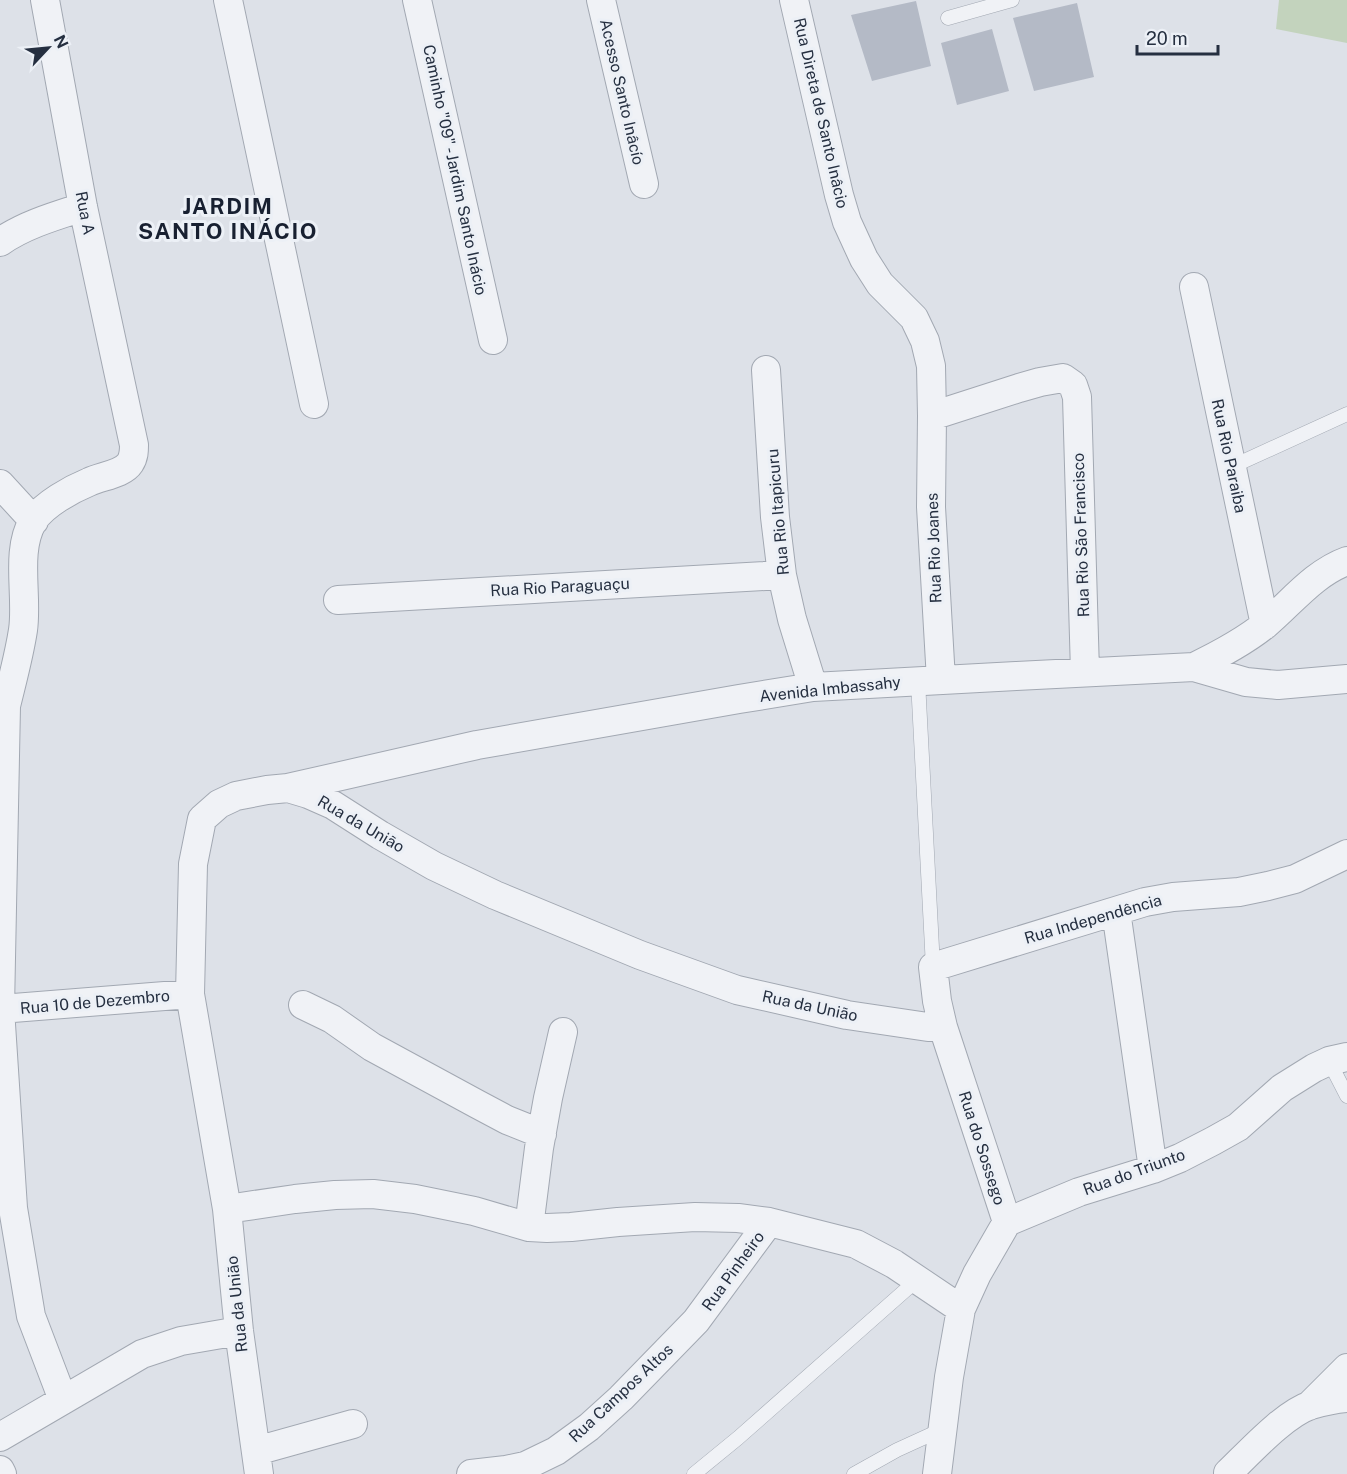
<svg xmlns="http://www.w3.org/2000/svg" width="1347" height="1474" font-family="'Public Sans',sans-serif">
	<rect width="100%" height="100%" fill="#dde1e8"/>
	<path fill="#c3d3bd" d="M1279 0H1347V43L1276 29Z"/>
	<path fill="#b4bac6" d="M916 1 931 66 872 81 851 15Z
		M1077 3 1094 77 1034 91 1013 18Z
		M992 29 1009 91 957 105 941 43Z"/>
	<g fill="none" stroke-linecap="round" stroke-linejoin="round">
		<g stroke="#a2a8b2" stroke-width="15">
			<path id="service" d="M948 18 1012 0
				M1231 467 1347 414
				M918 681 933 967
				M1329 1061 1347 1096
				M694 1474 738 1438 917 1280
				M854 1474 897 1450 943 1429"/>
		</g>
		<g stroke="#a2a8b2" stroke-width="30">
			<path id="minor" d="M45 0 83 207 134 445C134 451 134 457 130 463 123 474 102 476 89 482 72 489 44 504 33 521 15 551 28 596 23 630 19 656 12 681 6 706L0 1009 13 1208 31 1316 63 1400
				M228 0 314 404
				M417 0 493 340
				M601 0 644 184
				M794 0 839 195 847 222 864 259 880 284 914 318 925 341 931 366 932 416 931 507 941 680
				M0 242C24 225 55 216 83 207
				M1194 287 1265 625
				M766 370 775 517 782 575 792 619 813 687
				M932 416 1019 388 1040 382 1063 378 1073 385 1077 397 1085 672
				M0 484 34 521
				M338 600 782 575
				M1194 667 1246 682 1278 685 1347 679
				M288 788 477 745 739 699 813 687 1016 676 1194 667C1219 655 1245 641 1266 624 1292 602 1314 573 1347 561
				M1116 911 1153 1169
				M303 1005 332 1019 372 1047 477 1104 507 1120 542 1134
				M0 1009 190 994
				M227 1209 295 1199 335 1195 373 1194 415 1199 474 1211 529 1227 547 1228 571 1227 618 1222 695 1217 738 1218 769 1222 856 1244 894 1264 961 1309
				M1007 1222 1079 1192 1153 1169 1180 1158 1213 1141 1238 1127 1282 1088 1314 1068 1329 1061 1347 1057
				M529 1227 539 1148 548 1098 563 1032
				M1309 1406 1347 1368
				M0 1437 142 1354 181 1341 239 1331
				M256 1451 353 1424
				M0 1470 2 1474
				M1228 1473C1249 1453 1284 1414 1311 1405 1322 1402 1335 1399 1347 1398
				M259 1474 239 1331 227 1209 190 994 193 864 202 819 219 804 236 796 267 790 288 788 308 794 333 805 380 835 434 866 495 895 640 955 737 990 847 1015 928 1027H943
				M471 1474 506 1470 525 1466 556 1451 589 1427 621 1398 696 1321 769 1222
				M937 1474 949 1377 961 1309 977 1274 1007 1222 943 1027 937 1001 933 967 1145 902 1173 897 1239 892 1268 886 1295 879 1347 854"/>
		</g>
		<use href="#service" stroke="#f0f2f6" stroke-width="14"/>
		<use href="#minor" stroke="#f0f2f6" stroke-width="28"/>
	</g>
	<g text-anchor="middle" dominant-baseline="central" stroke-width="6" stroke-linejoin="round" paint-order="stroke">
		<g font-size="16" fill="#252f40" stroke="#ecf0f6">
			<text transform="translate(622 92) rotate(77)">Acesso Santo Inâcío</text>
			<text transform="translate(821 113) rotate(77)">Rua Direta de Santo Inâcio</text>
			<text transform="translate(455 170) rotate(78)">Caminho "09" - Jardim Santo Inácio</text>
			<text transform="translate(85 213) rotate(79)">Rua A</text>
			<text transform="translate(1229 456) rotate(78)">Rua Rio Paraiba</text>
			<text transform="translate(778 512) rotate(-95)">Rua Rio Itapicuru</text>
			<text transform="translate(1081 535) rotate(-92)">Rua Rio São Francisco</text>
			<text transform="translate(934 548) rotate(-92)">Rua Rio Joanes</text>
			<text transform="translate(560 587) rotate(-3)">Rua Rio Paraguaçu</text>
			<text transform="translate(830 689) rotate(-6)">Avenida Imbassahy</text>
			<text transform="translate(361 824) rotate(30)">Rua da União</text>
			<text transform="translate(1093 919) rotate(-16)">Rua Independência</text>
			<text transform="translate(95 1002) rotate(-5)">Rua 10 de Dezembro</text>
			<text transform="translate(810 1006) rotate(12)">Rua da União</text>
			<text transform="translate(982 1148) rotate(72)">Rua do Sossego</text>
			<text transform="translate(1134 1172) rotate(-20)">Rua do Triunto</text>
			<text transform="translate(733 1271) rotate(-54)">Rua Pinheiro</text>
			<text transform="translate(237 1304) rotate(-96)">Rua da União</text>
			<text transform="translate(621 1393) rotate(-43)">Rua Campos Altos</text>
		</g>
		<g font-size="22" font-weight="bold" letter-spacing="1.5" fill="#182031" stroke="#ecf0f6">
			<text x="228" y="206">JARDIM<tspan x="228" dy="25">SANTO INÁCIO</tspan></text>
		</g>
	</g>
	<g transform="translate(48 48) rotate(64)" stroke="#ecf0f6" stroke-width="4.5" paint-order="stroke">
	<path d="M0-4.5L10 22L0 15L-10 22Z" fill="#252f40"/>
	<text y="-9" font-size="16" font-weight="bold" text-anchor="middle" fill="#252f40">N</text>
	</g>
	<path d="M1137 45v9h81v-9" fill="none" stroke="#252f40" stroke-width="3"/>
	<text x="1146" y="45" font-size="18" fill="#252f40" stroke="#ecf0f6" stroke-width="4.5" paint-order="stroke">20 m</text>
</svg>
